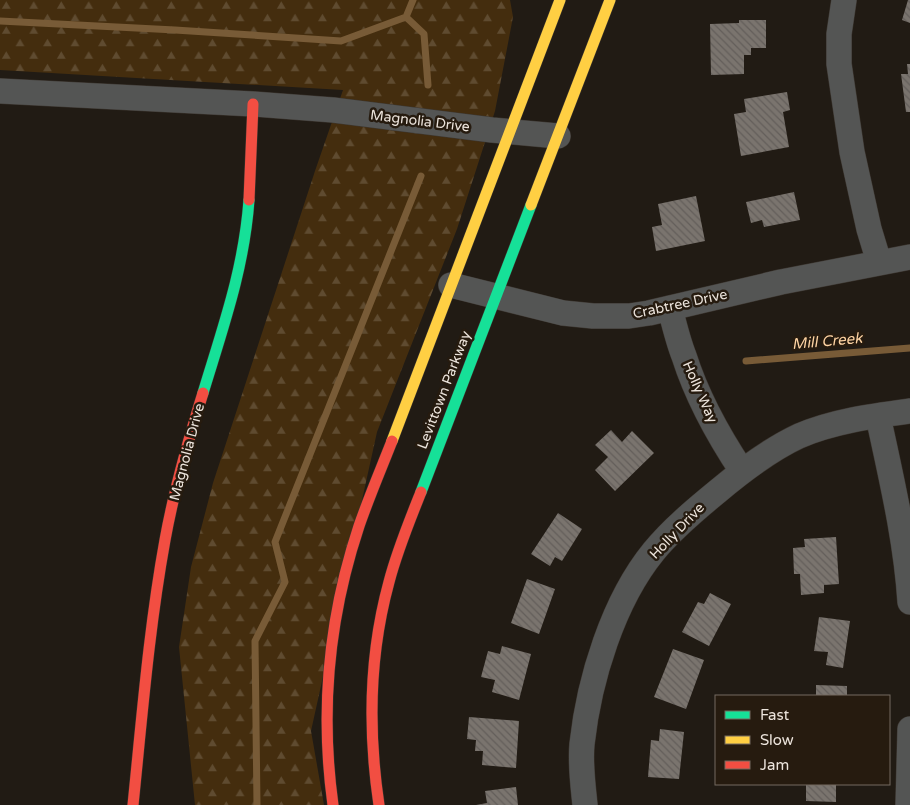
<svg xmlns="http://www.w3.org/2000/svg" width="910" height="805" font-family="'Varela Round',sans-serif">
	<defs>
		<pattern id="forest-firs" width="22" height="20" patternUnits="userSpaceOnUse" patternTransform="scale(1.25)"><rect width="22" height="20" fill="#442d0e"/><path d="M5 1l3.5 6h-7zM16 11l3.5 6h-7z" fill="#5f4b30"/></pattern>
		<pattern id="building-back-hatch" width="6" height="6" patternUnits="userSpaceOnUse" patternTransform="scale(1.25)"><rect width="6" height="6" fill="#7a746e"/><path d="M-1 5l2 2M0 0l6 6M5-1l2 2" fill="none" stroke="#635e5a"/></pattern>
	</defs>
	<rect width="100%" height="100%" fill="#211b14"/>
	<path fill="url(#forest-firs)" d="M0 0H510L513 17 495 111 457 229 377 432 311 731 324 805H195L179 647 191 567 213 483 315 171 343 90 0 70Z"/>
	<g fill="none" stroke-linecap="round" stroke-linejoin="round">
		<path stroke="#785b37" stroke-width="7" d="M406 17 424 34 428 85
			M0 21 175 30 341 41 406 17 413 0
			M746 361 910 348
			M257 805 255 641 285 582 275 542 421 176"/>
	</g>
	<path fill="url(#building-back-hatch)" d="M908 0H910V23L902 20Z
		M739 20H766V48H751V55H744V74L711 75 710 24 739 23Z
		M907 64H910V112H906L901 74H908Z
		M787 92 790 110 783 112 789 147 741 156 734 114 746 112 744 99Z
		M794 192 800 220 764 227 762 220 751 223 746 202Z
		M696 196 705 241 656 251 652 227 662 225 658 204Z
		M611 430 622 442 632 431 654 453 615 491 595 470 608 457 595 445Z
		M558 513 582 529 562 561 555 557 550 566 531 554Z
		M836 537 839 584 824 585V593L801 595 800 574H794L793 548 805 547 804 539Z
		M527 579 555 589 539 634 511 623Z
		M710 593 731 604 709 646 682 632 698 602 704 604Z
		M819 617 850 621 843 668 826 665 828 652 814 651Z
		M502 646 531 654 519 700 492 692 495 680 481 677 488 651 500 654Z
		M673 649 704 660 686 709 654 697Z
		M816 685 847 686V696H816Z
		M469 717 519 721 516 768 482 765 483 751H475L476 740 467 739Z
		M660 729 684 732 679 779 648 777 651 740 659 741Z
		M806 784H836V802L806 801Z
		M516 787 518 805H476L487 803 485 791Z"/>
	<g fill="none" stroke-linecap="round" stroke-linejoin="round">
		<g stroke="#3d3731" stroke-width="26">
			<path id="street" d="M844 0 839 34V64L852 152 869 229 879 262
				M0 91 253 104 333 110 492 130 558 136
				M451 285 563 313 593 316H629L649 313 781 282 910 257
				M670 308C674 324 678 341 684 356 697 397 718 435 742 471
				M878 416C891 477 906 539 910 602
				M585 805C583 785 580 764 582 744 589 680 613 601 654 551 672 529 696 509 718 491 743 470 769 450 799 436 834 421 873 416 910 411
				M908 805 910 729"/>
		</g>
		<g stroke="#3d3731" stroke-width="12">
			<path id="fast" d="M203 393C223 327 244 269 249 200
				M421 492 531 205"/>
		</g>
		<g stroke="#3d3731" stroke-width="12">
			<path id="slow" d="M531 205 610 0
				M392 441 560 0"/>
		</g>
		<g stroke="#3d3731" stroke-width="12">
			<path id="jam" d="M249 200 253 104
				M133 805C142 717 149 628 165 540 174 490 188 441 203 393
				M333 805C320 711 329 616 359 526 369 497 381 469 392 441
				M379 805C368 731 369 655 389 582 397 551 409 522 421 492"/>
		</g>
		<use href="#street" stroke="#545554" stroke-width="25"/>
		<use href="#fast" stroke="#16e098" stroke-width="11"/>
		<use href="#slow" stroke="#ffcf43" stroke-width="11"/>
		<use href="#jam" stroke="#f24e42" stroke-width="11"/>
	</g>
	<g text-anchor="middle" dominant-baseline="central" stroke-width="5" stroke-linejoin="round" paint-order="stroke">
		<g font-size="14" fill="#ece4dc" stroke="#261b0f">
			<text transform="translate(420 121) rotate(7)">Magnolia Drive</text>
			<text transform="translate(680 304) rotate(-12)">Crabtree Drive</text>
			<text transform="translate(444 390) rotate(-69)">Levittown Parkway</text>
			<text transform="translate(700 392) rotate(66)">Holly Way</text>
			<text transform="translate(187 452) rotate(-75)">Magnolia Drive</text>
			<text transform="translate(677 531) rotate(-46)">Holly Drive</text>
		</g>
		<g font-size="15" font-style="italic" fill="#fdd3a3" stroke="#261b0f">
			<text transform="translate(827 341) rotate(-5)">Mill Creek</text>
		</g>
	</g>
	<rect x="715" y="695" width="175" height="90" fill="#261b0f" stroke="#756b61"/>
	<rect x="725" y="711" width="25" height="8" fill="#16e098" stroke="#756b61"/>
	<text x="760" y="720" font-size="15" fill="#ece4dc">Fast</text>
	<rect x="725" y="736" width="25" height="8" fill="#ffcf43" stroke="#756b61"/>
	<text x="760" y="745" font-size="15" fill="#ece4dc">Slow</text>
	<rect x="725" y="761" width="25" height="8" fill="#f24e42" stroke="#756b61"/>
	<text x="760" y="770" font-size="15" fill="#ece4dc">Jam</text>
</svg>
